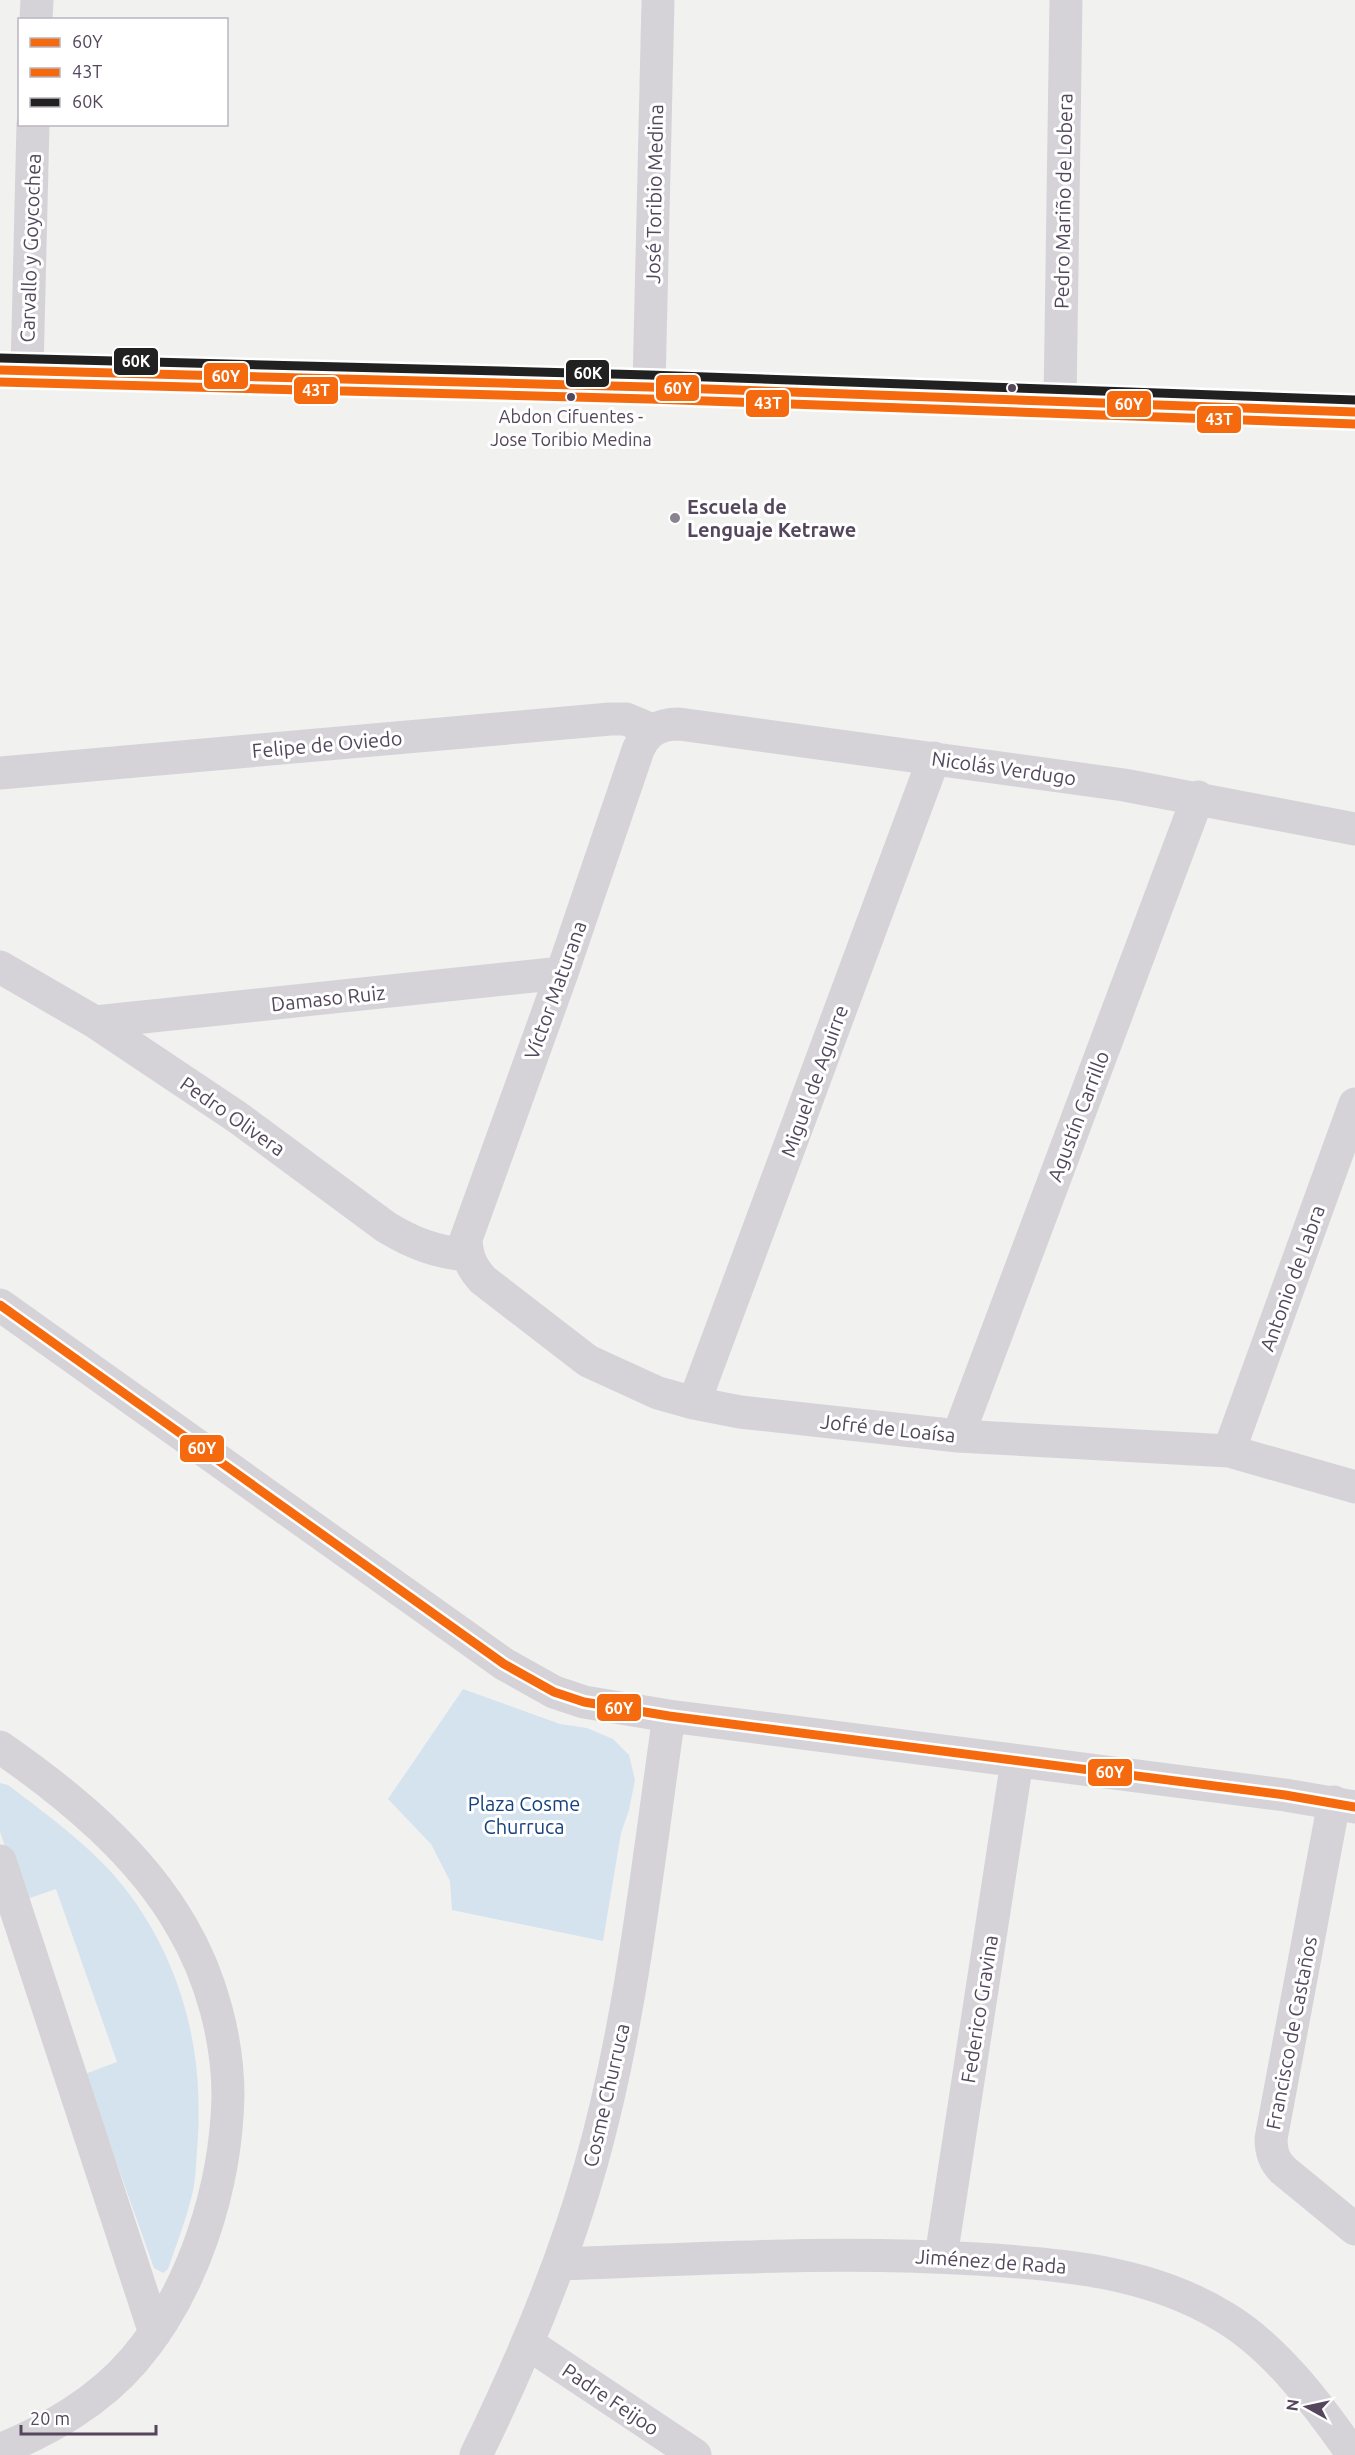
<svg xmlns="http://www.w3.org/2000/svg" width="1355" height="2455" font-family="Ubuntu,sans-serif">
	<rect width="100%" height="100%" fill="#f1f1f0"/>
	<path fill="#d5e3ef" d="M463 1689 560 1724 587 1728 613 1739 629 1755 635 1780 629 1810 621 1833 603 1941 452 1910 450 1881 431 1844 388 1799Z
		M0 1783 8 1785C50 1817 99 1852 130 1895 185 1970 205 2058 197 2150 196 2163 196 2177 193 2191 187 2217 177 2243 168 2269L163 2273 154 2268 85 2074 117 2062 56 1889 24 1900 0 1832Z"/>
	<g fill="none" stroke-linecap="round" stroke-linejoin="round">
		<path stroke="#d6d3d8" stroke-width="33" d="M36 20 37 0
			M27 371 33 124
			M649 387 658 0
			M1060 402 1066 0
			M0 773 610 719H626L652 730
			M1355 829 1124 785 679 724C659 724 646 731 638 750L562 973 466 1239C467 1257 471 1267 483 1280L588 1361 658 1393 694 1403 740 1412 958 1436 1229 1451 1355 1487
			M0 967 95 1022 237 1117 386 1227C412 1243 436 1252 467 1255
			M95 1022 562 973
			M0 1305 504 1664 554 1692 584 1702 669 1716 1285 1795 1355 1807
			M694 1403 934 758
			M958 1436 1198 797
			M1229 1451 1355 1104
			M0 1747C69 1795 140 1853 182 1927 211 1976 228 2039 228 2096 226 2187 194 2290 134 2360 98 2402 50 2429 0 2450
			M1334 1802 1271 2139C1271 2152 1274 2161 1283 2170L1355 2229
			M0 1861 155 2333
			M941 2257 1017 1761
			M559 2264C698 2259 837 2250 976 2259 1061 2264 1149 2271 1224 2317 1275 2347 1320 2407 1353 2455
			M527 2343 695 2455
			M476 2455C521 2363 562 2267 590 2168 632 2021 647 1867 669 1716"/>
		<path stroke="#d6d3d8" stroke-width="33" d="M0 370 649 387 1355 412"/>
		<g stroke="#fff" stroke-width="14">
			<path id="bus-1" d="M0 370 649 387 1355 412
				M0 1305 504 1664 554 1692 584 1702 669 1716 1285 1795 1355 1807"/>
		</g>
		<g stroke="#fff" stroke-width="14">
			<path id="bus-2" d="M0 382 649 399 1355 424"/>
		</g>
		<g stroke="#fff" stroke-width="14">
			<path id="bus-3" d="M0 358 649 375 1355 400"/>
		</g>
		<use href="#bus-1" stroke="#f56a0f" stroke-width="9"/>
		<use href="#bus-2" stroke="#f56a0f" stroke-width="9"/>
		<use href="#bus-3" stroke="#212121" stroke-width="9"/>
	</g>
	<g fill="#54475d" stroke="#fff" stroke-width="2">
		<circle cx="1012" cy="388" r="5"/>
		<circle cx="571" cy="397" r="5"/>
	</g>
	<circle fill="#8b8290" stroke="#fff" stroke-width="2" cx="675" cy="518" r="6"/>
	<g text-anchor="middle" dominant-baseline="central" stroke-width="6" stroke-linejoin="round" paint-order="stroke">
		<g font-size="18" fill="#54475d" stroke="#fff">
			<text x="571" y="416">Abdon Cifuentes -<tspan x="571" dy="23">Jose Toribio Medina</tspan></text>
		</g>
		<g font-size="20" fill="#54475d" stroke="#fff">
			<text transform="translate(654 194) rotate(-89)">José Toribio Medina</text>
			<text transform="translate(1063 201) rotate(-89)">Pedro Mariño de Lobera</text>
			<text transform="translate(30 248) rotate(-88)">Carvallo y Goycochea</text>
			<text transform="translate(327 744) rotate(-5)">Felipe de Oviedo</text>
			<text transform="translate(1004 768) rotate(8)">Nicolás Verdugo</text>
			<text transform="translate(555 990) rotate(-70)">Víctor Maturana</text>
			<text transform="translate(328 998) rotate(-6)">Damaso Ruiz</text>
			<text transform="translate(814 1081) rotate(-70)">Miguel de Aguirre</text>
			<text transform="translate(233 1116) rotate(35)">Pedro Olivera</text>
			<text transform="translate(1078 1116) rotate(-69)">Agustín Carrillo</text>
			<text transform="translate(1292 1278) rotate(-70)">Antonio de Labra</text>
			<text transform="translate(888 1428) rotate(6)">Jofré de Loaísa</text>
			<text transform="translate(979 2009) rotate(-81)">Federico Gravina</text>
			<text transform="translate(1291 2033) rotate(-79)">Francisco de Castaños</text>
			<text transform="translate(606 2095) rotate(-77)">Cosme Churruca</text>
			<text transform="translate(991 2261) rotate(4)">Jiménez de Rada</text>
			<text transform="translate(611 2399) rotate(34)">Padre Feijoo</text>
		</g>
		<g font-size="20" font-weight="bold" fill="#54475d" stroke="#fff" text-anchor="start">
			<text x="687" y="506">Escuela de<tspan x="687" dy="23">Lenguaje Ketrawe</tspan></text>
		</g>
		<g font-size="20" fill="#17427f" stroke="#fff">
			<text x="524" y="1803">Plaza Cosme<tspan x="524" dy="23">Churruca</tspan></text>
		</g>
	</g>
	<g stroke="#fff" stroke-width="2">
		<rect x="113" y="347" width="46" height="29" rx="6" fill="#212121"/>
		<rect x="565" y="359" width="45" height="29" rx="6" fill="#212121"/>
		<rect x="203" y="362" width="46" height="28" rx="6" fill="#f56a0f"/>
		<rect x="655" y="374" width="45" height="28" rx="6" fill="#f56a0f"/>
		<rect x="293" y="376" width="46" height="29" rx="6" fill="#f56a0f"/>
		<rect x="745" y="389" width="45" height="29" rx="6" fill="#f56a0f"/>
		<rect x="1106" y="390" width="46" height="28" rx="6" fill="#f56a0f"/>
		<rect x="1196" y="405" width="46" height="29" rx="6" fill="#f56a0f"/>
		<rect x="179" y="1434" width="46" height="29" rx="6" fill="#f56a0f"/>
		<rect x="596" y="1693" width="46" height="29" rx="6" fill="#f56a0f"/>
		<rect x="1087" y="1758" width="46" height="29" rx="6" fill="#f56a0f"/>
	</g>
	<g font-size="16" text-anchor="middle" font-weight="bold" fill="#fff">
		<text x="136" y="367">60K</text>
		<text x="588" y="379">60K</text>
		<text x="226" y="382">60Y</text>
		<text x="678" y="394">60Y</text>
		<text x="316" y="396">43T</text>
		<text x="768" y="409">43T</text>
		<text x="1129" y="410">60Y</text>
		<text x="1219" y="425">43T</text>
		<text x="202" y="1454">60Y</text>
		<text x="619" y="1714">60Y</text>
		<text x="1110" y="1778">60Y</text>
	</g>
	<rect x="18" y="18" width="210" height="108" fill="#ffffff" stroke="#bbb5be" stroke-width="1.5"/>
	<rect x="30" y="38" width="30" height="9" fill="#f56a0f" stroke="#bbb5be" stroke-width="1.5"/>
	<text x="72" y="48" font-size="18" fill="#54475d">60Y</text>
	<rect x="30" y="68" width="30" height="9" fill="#f56a0f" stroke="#bbb5be" stroke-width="1.5"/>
	<text x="72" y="78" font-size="18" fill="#54475d">43T</text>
	<rect x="30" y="98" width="30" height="9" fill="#212121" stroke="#bbb5be" stroke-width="1.5"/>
	<text x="72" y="108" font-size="18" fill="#54475d">60K</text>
	<g transform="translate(1307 2407) rotate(278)" stroke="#ffffff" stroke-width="4.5" paint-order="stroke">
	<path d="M0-4.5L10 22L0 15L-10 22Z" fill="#54475d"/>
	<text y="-9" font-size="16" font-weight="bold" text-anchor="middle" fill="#54475d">N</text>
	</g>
	<path d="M21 2425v9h135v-9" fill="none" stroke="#54475d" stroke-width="3"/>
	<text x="30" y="2425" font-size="18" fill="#54475d" stroke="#ffffff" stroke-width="4.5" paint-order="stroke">20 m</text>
</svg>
